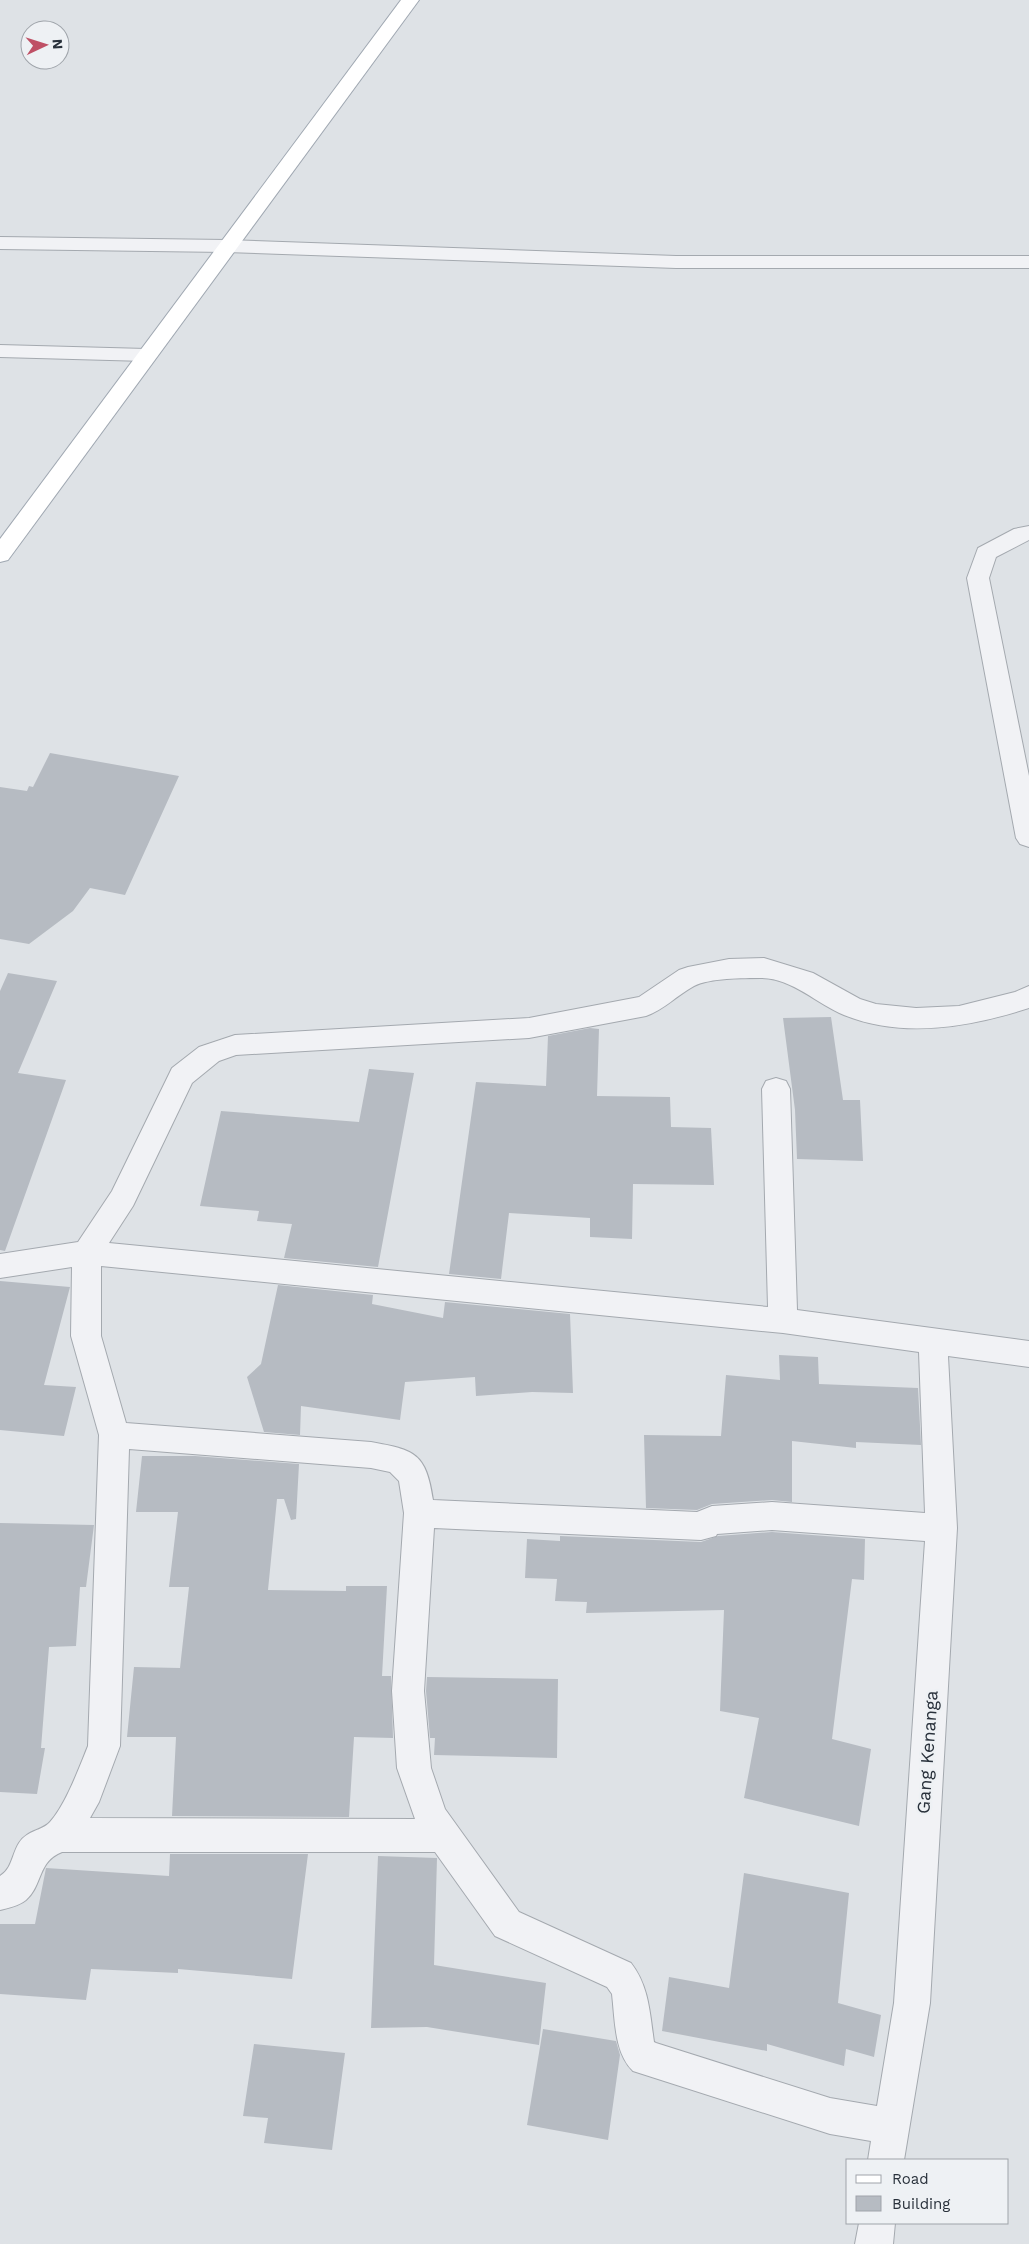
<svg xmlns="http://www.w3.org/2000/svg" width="1029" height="2244" font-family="'Work Sans',sans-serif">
	<rect width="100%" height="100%" fill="#dee2e6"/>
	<path fill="#b6bbc2" d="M50 753 179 776 125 895 90 888 73 911 29 944 0 939V787L27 791 29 786 33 787Z
		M8 973 57 981 18 1073 66 1080 5 1251 0 1250V991Z
		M831 1017 843 1100H860L863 1161 797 1159 795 1110 783 1018Z
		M590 1028 599 1029 597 1096 670 1097 671 1127 711 1128 714 1185 633 1184 632 1239 590 1237V1218L509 1213 501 1279 449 1274 476 1082 546 1086 548 1036Z
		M369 1069 414 1073 378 1267 284 1258 292 1224 257 1221 259 1211 200 1206 221 1111 359 1122Z
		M0 1281 70 1287 44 1385 76 1387 64 1436 0 1430Z
		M278 1285 373 1295 372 1304 443 1318 445 1302 570 1314 573 1393 532 1392 476 1396 475 1377 405 1382 400 1420 301 1406 300 1435 264 1432 247 1377 261 1364Z
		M779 1355 818 1357 819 1384 918 1388 921 1445 856 1442V1448L792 1441V1502L772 1500 712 1504 697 1510 646 1508 644 1435 721 1436 726 1375 780 1380Z
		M142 1456H195L299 1464 296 1519 291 1520 284 1499H277L268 1590 346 1591V1586H387L382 1676H391L393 1738 354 1737 349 1817 172 1816 176 1737H127L134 1667 180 1668 189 1587H169L178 1512H136Z
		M0 1523 94 1525 86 1587H80L76 1646 49 1647 41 1748H45L37 1794 0 1792Z
		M772 1532 865 1539 864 1580 852 1579 832 1739 871 1749 859 1826 744 1798 759 1718 720 1711 724 1610 586 1613 587 1602 555 1601 557 1579 525 1578 527 1539 560 1541V1536L701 1542 718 1536Z
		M427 1677 558 1679 557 1758 434 1755 435 1738H430L426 1691Z
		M170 1854H308L292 1979 178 1969V1973L91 1969 86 2000 0 1994V1924H35L46 1868 169 1876Z
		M378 1856 437 1858 434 1965 546 1983 539 2045 427 2027 371 2028Z
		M744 1873 849 1893 838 2003 881 2015 874 2057 846 2049 844 2066 767 2044V2051L662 2031 669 1977 729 1988Z
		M543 2029 616 2041 620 2055 608 2140 527 2125Z
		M254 2044 345 2053 332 2150 264 2143 268 2118 243 2116Z"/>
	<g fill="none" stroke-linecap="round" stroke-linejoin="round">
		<g stroke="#a4a9af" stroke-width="2">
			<path id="minor" d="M0 237 226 240 676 256H1029V268H676L226 252 0 249Z
				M0 345 146 349 153 351 156 355 153 359 146 361 0 357Z
				M1029 526V540L996 557 989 578 1029 776V847L1020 844 1016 838 967 578 978 548 1014 529Z
				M764 958 813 973 860 999 876 1004 916 1008 959 1006 1015 992 1029 986V1008C970 1027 903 1039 844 1015 817 1004 792 978 761 978 743 978 710 978 694 986 677 995 664 1010 646 1016L529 1038 236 1055 219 1061 192 1083 133 1206 109 1243 768 1307 762 1089 766 1081 776 1078 786 1081 790 1089 797 1310 1029 1341V1367L948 1356 957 1528 930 2003 904 2160H868L871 2141 830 2134 633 2071C614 2053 615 2019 612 1994L607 1987 495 1936 435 1852H62C37 1862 43 1885 26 1900 19 1906 8 1908 0 1910V1876C12 1869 12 1854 19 1843 27 1830 42 1831 50 1822 66 1804 79 1768 88 1746L99 1435 71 1336 72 1267 0 1278V1254L78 1242 112 1191 172 1068 199 1047 235 1035 529 1018 639 997 679 970 688 967 729 959ZM101 1266 783 1333 919 1352 925 1513 772 1502 712 1506 697 1512 433 1500C426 1453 415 1450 371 1442L126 1423 101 1336ZM129 1449 371 1468 390 1472 399 1481 404 1513 392 1691 397 1768 415 1819 90 1818 99 1802 120 1746ZM434 1528 701 1540 716 1536 717 1534 772 1530 925 1541 894 2003 877 2106 830 2098 656 2043 654 2042C650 2014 649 1986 631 1963L519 1912 445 1809 431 1768 424 1691Z
				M859 2223H895L893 2244H855Z"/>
		</g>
		<g stroke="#9fa7b1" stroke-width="2">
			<path id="major" d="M401 0H419L8 560 0 562V539Z"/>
		</g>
		<use href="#minor" fill="#f1f2f5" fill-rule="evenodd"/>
		<use href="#major" fill="#fff" fill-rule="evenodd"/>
	</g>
	<g text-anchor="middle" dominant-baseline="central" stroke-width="5" stroke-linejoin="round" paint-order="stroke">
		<g font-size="18" fill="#29313b" stroke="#eef1f4">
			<text transform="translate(927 1752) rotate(-86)">Gang Kenanga</text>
		</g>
	</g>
	<rect x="846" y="2159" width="162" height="65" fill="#eef1f4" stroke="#9fa4aa"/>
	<rect x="856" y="2175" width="25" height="8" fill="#ffffff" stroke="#9fa4aa"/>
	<text x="892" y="2184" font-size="15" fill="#29313b">Road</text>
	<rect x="856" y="2196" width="25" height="15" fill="#b6bbc2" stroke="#9fa4aa"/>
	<text x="892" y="2209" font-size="15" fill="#29313b">Building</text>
	<g transform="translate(45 45) rotate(86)"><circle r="24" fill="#eef1f4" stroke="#9fa4aa"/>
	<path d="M0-4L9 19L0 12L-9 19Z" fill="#bf5065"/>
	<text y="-8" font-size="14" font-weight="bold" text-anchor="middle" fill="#29313b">N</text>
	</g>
</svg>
